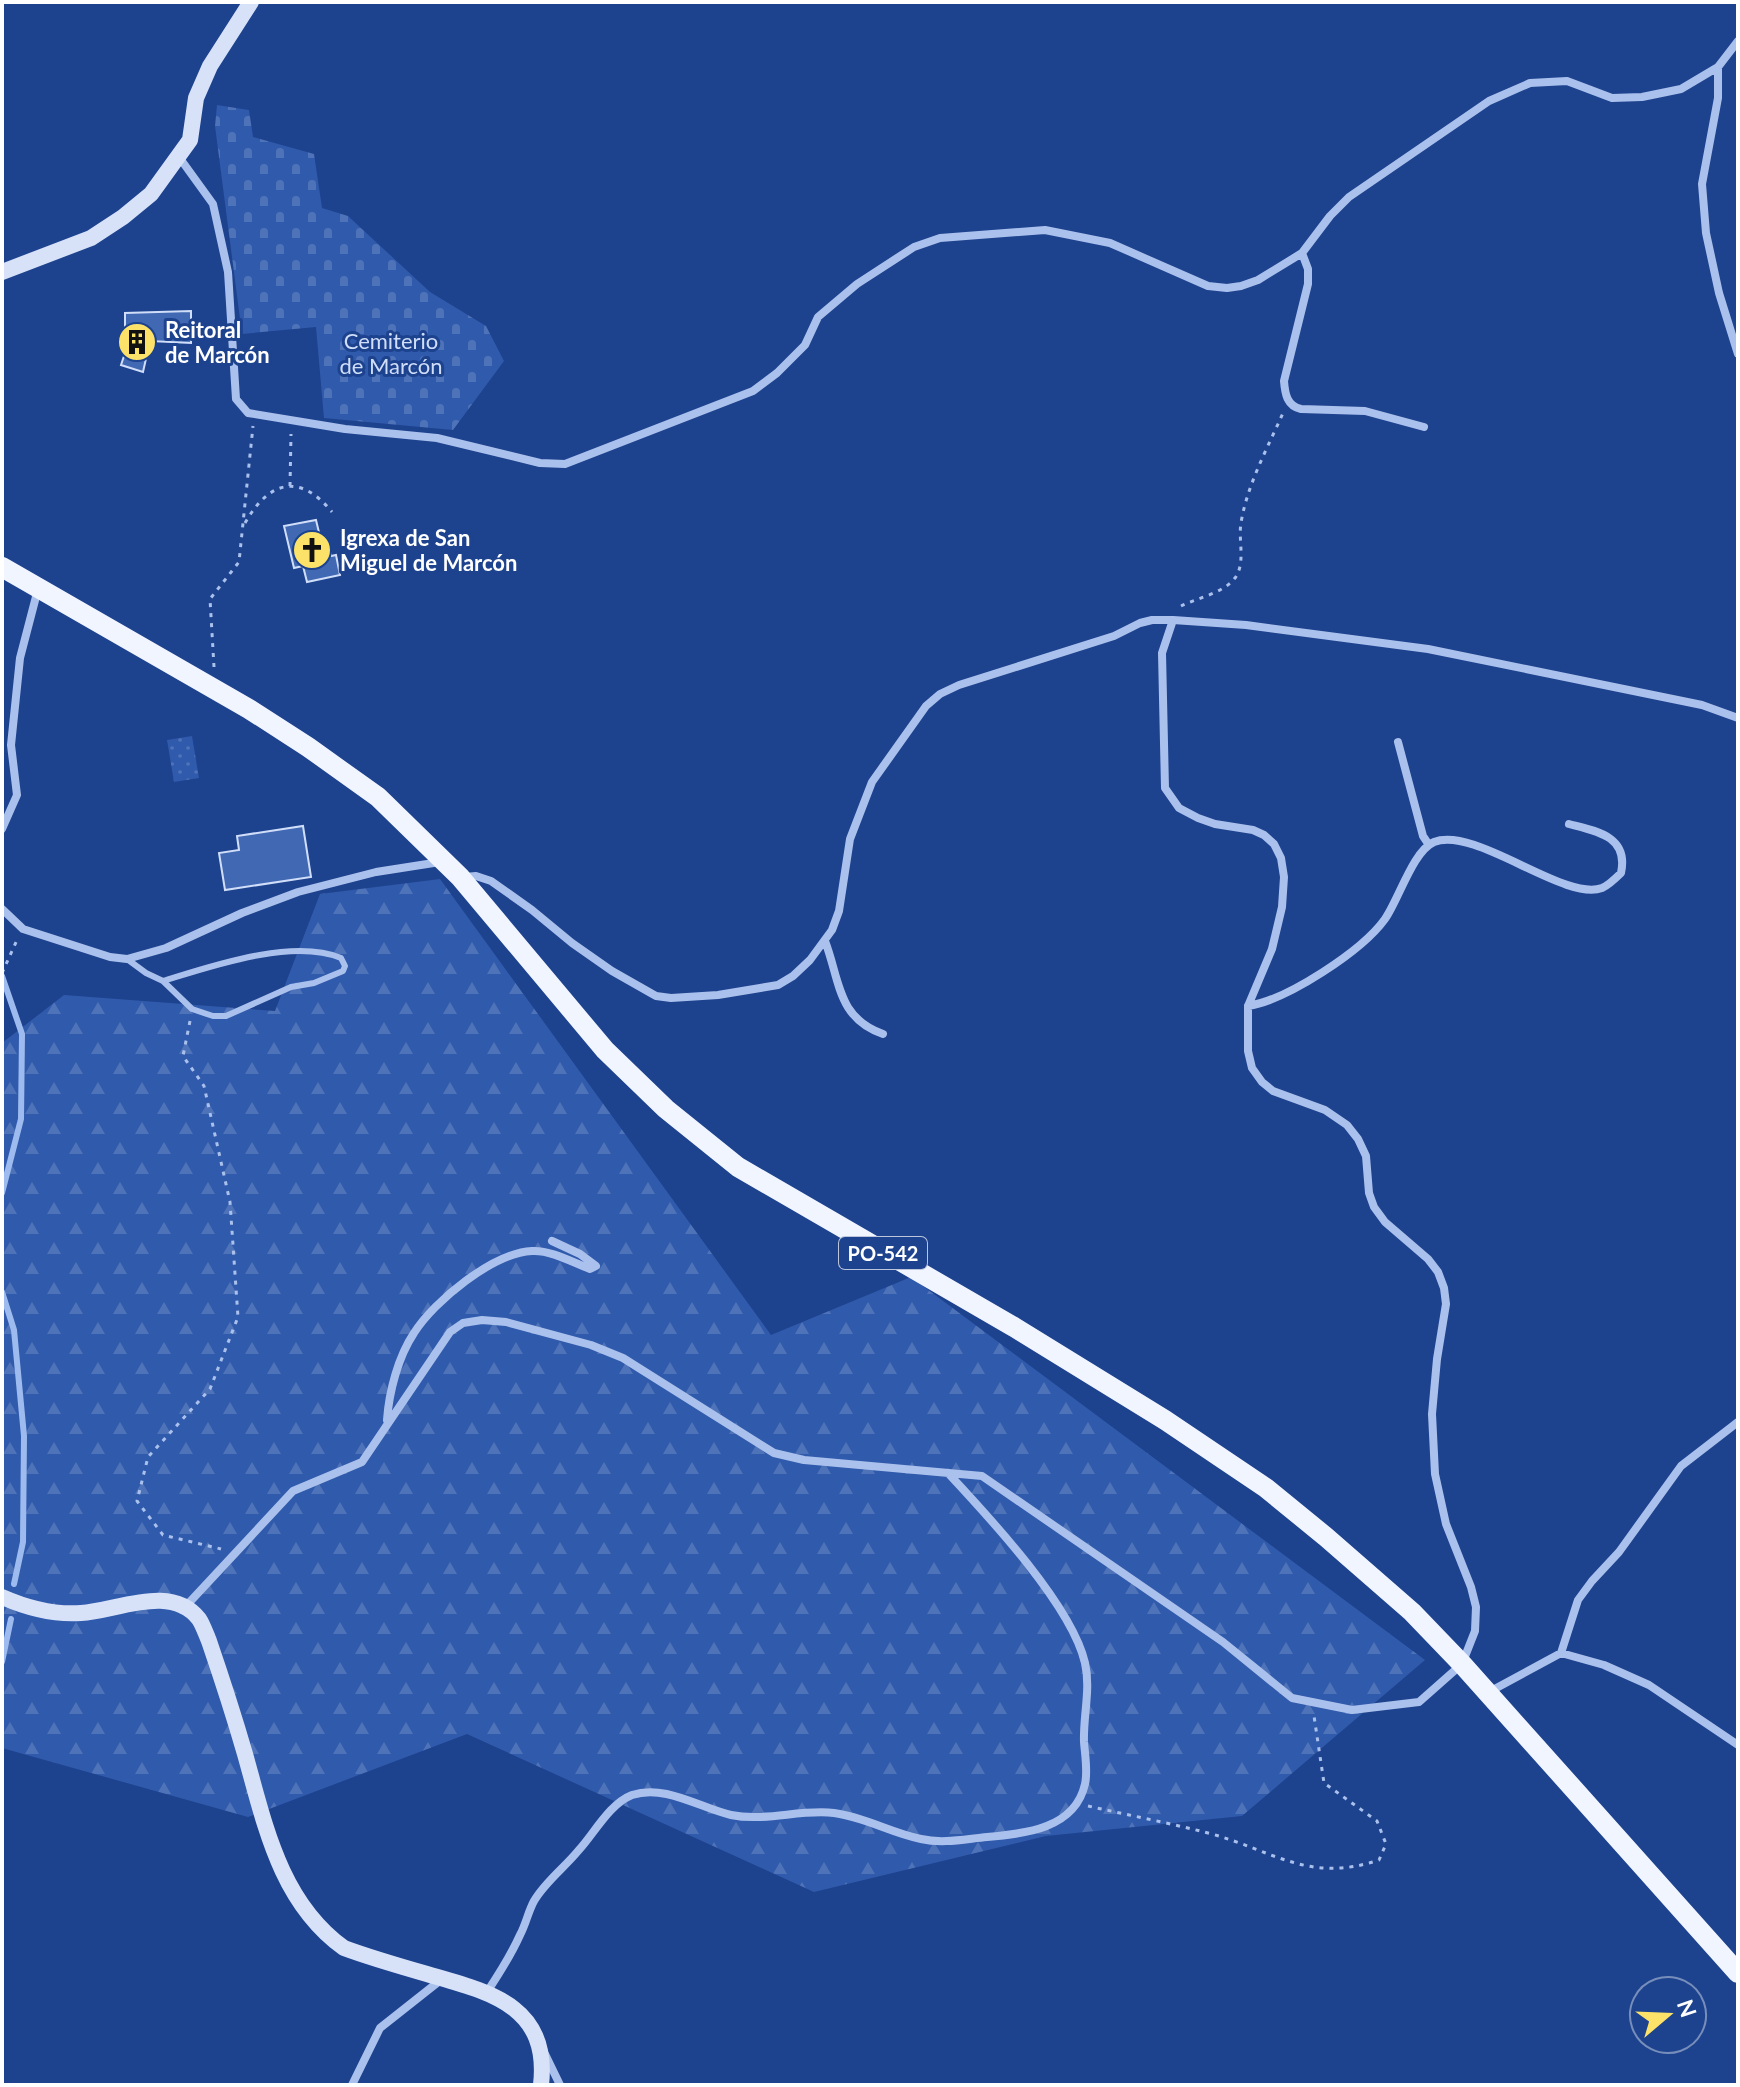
<svg xmlns="http://www.w3.org/2000/svg" width="1740" height="2087" font-family="Lato,sans-serif">
	<defs>
		<pattern id="grass-dots" width="8" height="8" patternUnits="userSpaceOnUse" patternTransform="scale(2)"><rect width="8" height="8" fill="#305aab"/><path d="M2 2h.1M6 6h.1" fill="none" stroke="#4f73b8" stroke-width="1.8" stroke-linecap="round"/></pattern>
		<pattern id="forest-firs" width="22" height="20" patternUnits="userSpaceOnUse" patternTransform="scale(2)"><rect width="22" height="20" fill="#305aab"/><path d="M5 1l3.5 6h-7zM16 11l3.5 6h-7z" fill="#4f73b8"/></pattern>
		<pattern id="cemetery-stones" width="16" height="16" patternUnits="userSpaceOnUse" patternTransform="scale(2)"><rect width="16" height="16" fill="#305aab"/><path d="M2 7V4a2 2 0 0 1 4 0v3zM10 15v-3a2 2 0 0 1 4 0v3z" fill="#4f73b8"/></pattern>
	</defs>
	<rect width="100%" height="100%" fill="#1d428e"/>
	<path fill="url(#grass-dots)" d="M192 736 199 778 174 782 167 740Z"/>
	<path fill="url(#forest-firs)" d="M440 879 771 1335 911 1277 1425 1660 1242 1816 1046 1836 814 1892 467 1734 248 1817 2 1748V1043L64 995 275 1011 320 894Z"/>
	<path fill="url(#cemetery-stones)" d="M217 105 249 110 253 137 314 154 322 208 348 216 430 292 486 326 504 361 453 430 324 418 316 327 242 334 215 126Z"/>
	<g fill="none" stroke-linecap="round" stroke-linejoin="round">
		<path stroke="#9ebbef" stroke-width="6" d="M2 976 22 1034 21 1119 2 1193
			M2 1292 14 1330 24 1436 23 1542 14 1584
			M2 1662 11 1619"/>
	</g>
	<path fill="#4168b3" stroke="#d0def9" stroke-width="2" d="M191 311V343L150 341 143 372 121 365 125 353V313Z
		M316 520 322 545 328 544 331 556 336 555 340 575 307 582 303 566 294 568 284 526Z
		M303 826 311 877 225 890 219 853 239 850 237 836Z"/>
	<g fill="none" stroke-linecap="round" stroke-linejoin="round">
		<path stroke="#abc1ed" stroke-width="3" stroke-dasharray="4 6" stroke-linecap="butt" d="M290 486 291 434
			M245 523C269 481 299 472 332 512
			M1181 606C1197 598 1224 593 1235 578 1246 563 1238 540 1241 523 1247 485 1268 447 1283 413
			M214 667 210 599 239 562 253 426
			M2 973 17 940
			M190 1021 183 1056 204 1086 230 1202 238 1317 210 1389 148 1457 137 1501 163 1535 221 1549
			M2 1113V1122
			M1088 1806C1128 1815 1169 1823 1208 1833 1273 1850 1308 1884 1379 1860L1386 1844 1377 1821 1324 1783 1314 1716"/>
		<path stroke="#abc1ed" stroke-width="6" d="M127 959 146 973 163 981 192 1009 213 1016H226L291 987 314 983 343 971 345 966 341 958C292 938 212 966 163 981"/>
		<path stroke="#abc1ed" stroke-width="8" d="M1718 67V98L1702 184 1706 233 1719 293 1738 354
			M179 157 213 204 228 272 236 399 248 413 345 429 437 438 540 463 565 464 753 391 777 373 805 345 818 317 857 284 914 247 940 238 1045 230 1110 243 1208 286 1227 288 1241 286 1258 280 1302 253 1330 216 1349 197 1489 101 1530 83 1567 81 1612 98 1642 97 1681 89 1718 67 1738 41
			M1302 253 1308 269V284L1284 381C1285 394 1287 406 1301 409L1365 411 1424 427
			M1398 742 1423 836 1429 845
			M2 829 17 795 11 745 20 658 38 589
			M464 877 476 876 491 881 532 910 572 943 612 971 656 996 671 998 718 995 778 985 793 976 810 960 832 930 839 911 850 839 872 782 926 706 940 694 959 685 1114 636 1140 623 1152 620H1173L1246 625 1428 649 1702 705 1738 718
			M2 909 23 929 110 957 127 959 166 948 242 913 298 892 376 872 440 862
			M825 941C840 980 837 1018 883 1034
			M1248 1006C1287 1000 1362 951 1385 919 1399 899 1413 851 1434 842 1476 826 1564 902 1602 888 1609 885 1616 878 1621 873 1629 836 1596 831 1569 824
			M387 1420C389 1392 398 1357 414 1333 434 1301 493 1253 532 1251 551 1250 572 1262 590 1269L596 1266 580 1254 552 1241
			M186 1606 293 1491 362 1462 450 1332 463 1323 482 1320 506 1322 591 1345 623 1358 774 1453 804 1460 982 1476 1223 1642 1292 1698 1352 1710 1419 1702 1462 1664 1475 1631 1476 1607 1471 1587 1446 1524 1435 1474 1432 1414 1437 1359 1446 1304 1444 1288 1438 1272 1428 1259 1385 1222 1374 1207 1369 1193 1366 1156 1358 1139 1347 1125 1325 1110 1273 1091 1262 1082 1252 1068 1248 1051V1006L1272 949 1282 907 1284 877 1281 858 1274 844 1264 835 1253 830 1215 824 1198 818 1179 808 1165 788 1162 653 1173 620
			M1561 1653 1578 1600 1592 1581 1619 1552 1681 1466 1738 1422
			M1489 1692 1561 1653 1604 1665 1649 1685 1738 1745
			M487 1992C499 1974 511 1955 520 1935 526 1924 528 1912 534 1901 545 1882 564 1868 578 1851 594 1834 609 1804 632 1795 665 1784 700 1808 731 1815 765 1822 800 1809 834 1813 865 1817 891 1833 921 1839 943 1844 965 1839 987 1837 1024 1834 1075 1829 1085 1784 1088 1771 1085 1755 1084 1742 1083 1716 1091 1689 1085 1663 1072 1606 989 1517 948 1473
			M545 2054 560 2085
			M352 2085 380 2028 442 1979"/>
		<path stroke="#d7e2f9" stroke-width="16" d="M2 272 91 238 123 217 151 194 190 140 196 98 210 66 251 2
			M2 1597C27 1608 53 1615 81 1613 117 1611 171 1583 199 1619 203 1625 206 1634 209 1641 222 1679 234 1716 245 1754 265 1825 280 1902 344 1948 371 1958 399 1966 427 1974 489 1992 550 2005 541 2085"/>
		<path stroke="#f1f5ff" stroke-width="20" d="M2 567 249 709 308 747 378 797 460 877 605 1050 666 1109 738 1167 1014 1327 1165 1420 1266 1488 1326 1537 1412 1612 1462 1664 1738 1973"/>
	</g>
	<defs>
		<g id="building-disc" transform="scale(2)"><circle r="9.5" fill="#fce269" stroke="#1d428e"/><path d="M-4-6H4V6H1V3H-1V6H-4ZM-2.5-4.3h1.7v1.8h-1.7ZM.8-4.3h1.7v1.8H.8ZM-2.5-1h1.7V.8h-1.7ZM.8-1h1.7V.8H.8Z" fill="#111"/></g>
		<g id="church-disc" transform="scale(2)"><circle r="9.5" fill="#fce269" stroke="#1d428e"/><path d="M-1.2-6h2.4v3.5h3.3v2.4h-3.3V6h-2.4V-.1h-3.3v-2.4h3.3Z" fill="#111"/></g>
	</defs>
	<g fill-rule="evenodd">
		<use href="#building-disc" x="137" y="342"/>
		<use href="#church-disc" x="312" y="550"/>
	</g>
	<g text-anchor="middle" dominant-baseline="central" stroke-width="6" stroke-linejoin="round" paint-order="stroke">
		<rect fill="#1d428e" stroke="#bbc6dd" stroke-width="2" x="839" y="1237" width="88" height="32" rx="6"/>
		<g font-size="20" font-weight="bold" fill="#fff">
			<text x="883" y="1253">PO-542</text>
		</g>
		<g font-size="22" font-weight="bold" fill="#fff" stroke="#1d428e" text-anchor="start">
			<text x="165" y="329">Reitoral<tspan x="165" dy="25">de Marcón</tspan></text>
			<text x="340" y="537">Igrexa de San<tspan x="340" dy="25">Miguel de Marcón</tspan></text>
		</g>
		<g font-size="22" fill="#d0def9" stroke="#1d428e">
			<text x="391" y="340">Cemiterio<tspan x="391" dy="25">de Marcón</tspan></text>
		</g>
	</g>
	<rect width="1740" height="2087" fill="none" stroke="#ffffff" stroke-width="8"/>
	<g transform="translate(1668 2015) rotate(71)"><circle r="38" fill="#1d428e" stroke="#778ebb" stroke-width="2"/>
	<path d="M0-6L14 30L0 20L-14 30Z" fill="#fce269"/>
	<text y="-12" font-size="22" font-weight="bold" text-anchor="middle" fill="#ffffff">N</text>
	</g>
</svg>
